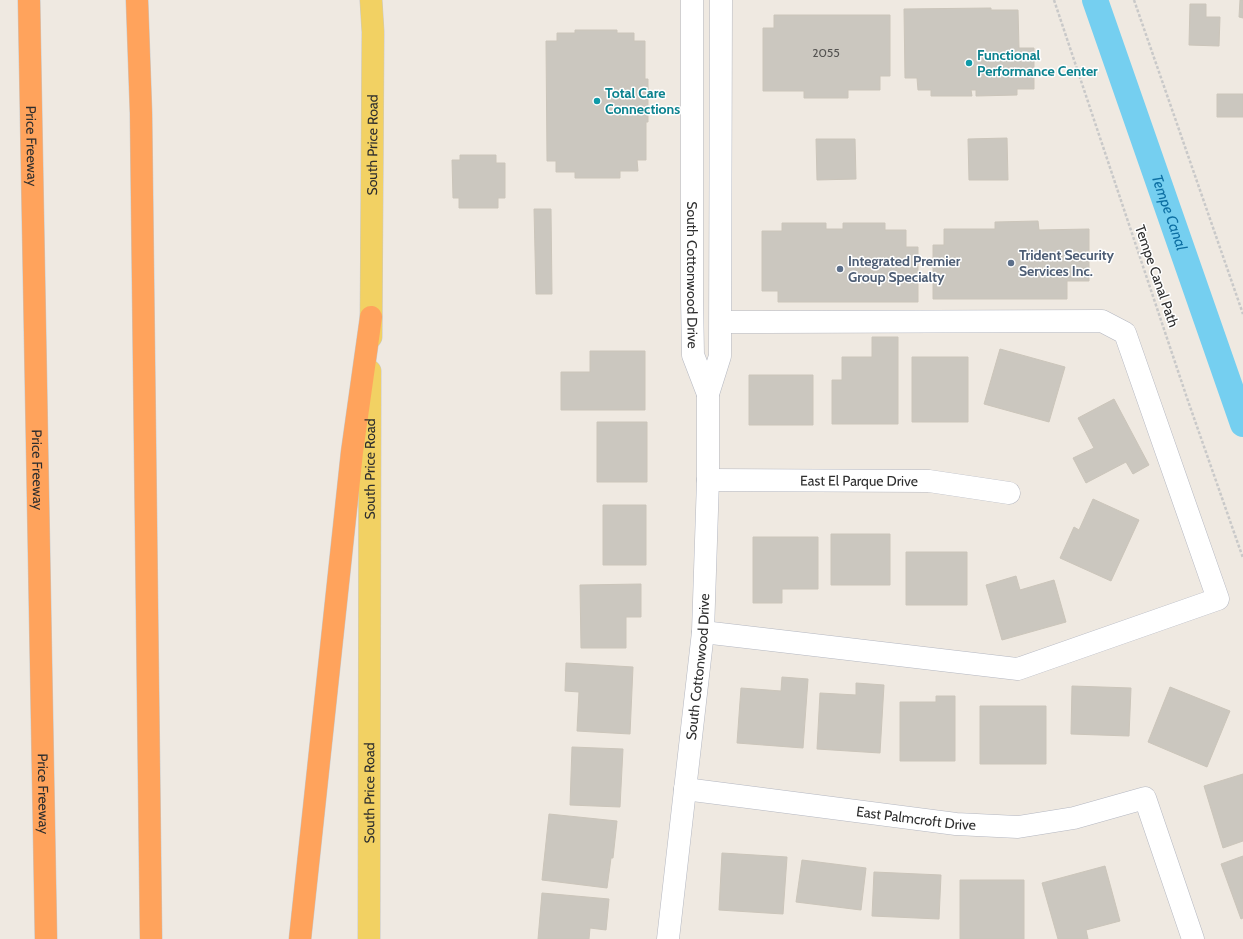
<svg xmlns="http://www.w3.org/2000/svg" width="1243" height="939" font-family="Cabin,sans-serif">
	<rect width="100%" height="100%" fill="#efe9e1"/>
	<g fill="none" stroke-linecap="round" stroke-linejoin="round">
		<path stroke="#75cff0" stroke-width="26" id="s1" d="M1095 0 1243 424"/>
	</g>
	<path fill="#cbc7bf" stroke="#cbc5ba" d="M1240 0H1243V18L1239 17Z
		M1190 4H1206V17H1220L1219 46 1189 45Z
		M991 8V10H1018L1019 48H1034V89H1017V95L976 96V90H971L972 96H931V90H918L917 78H905L904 9Z
		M774 15H890V76H880V90H848V98H804V91H763V28H774Z
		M575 30H617V33H634V41H645V79H648V122H646V160H637L638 171H620V178H575V172H556V161H547L546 41H557V33H575Z
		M1217 94H1243V117H1217Z
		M1007 138 1008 180H969L968 139Z
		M816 139H855L856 179 817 180Z
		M460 155H496V163H505V198H498V208H459V198H453L452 160H460Z
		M534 209H551L552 294H536Z
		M1038 221 1039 230 1089 229V281H1067V299H933V245H944V229H995V222Z
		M782 223H826V229H843V223H885V230H906V247H918V302H778V291H762V231H782Z
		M872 337H898V424H832V380H842V357H872Z
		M1000 349 1065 367 1049 422 984 404Z
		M590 351H645V410H561V372H590Z
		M912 357H968V422H912Z
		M749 375H813V425H749Z
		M1114 399 1149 465 1133 474 1126 462 1086 483 1073 458 1094 448 1078 418Z
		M597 422H647V482H597Z
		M1093 499 1139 520 1111 581 1060 558 1074 527 1079 530Z
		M603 505H646V565H603Z
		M831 534H890V585H831Z
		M753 537H818V589H782V603H753Z
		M906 552H967V605H906Z
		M1016 576 1020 590 1054 580 1066 622 1002 640 986 585Z
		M641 584V617H626V648H581L580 585Z
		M566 663 633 667 630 734 577 731 579 692 565 691Z
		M782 677 808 679 803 748 737 743 741 688 781 691Z
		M856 683 884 685 880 753 817 749 820 693 856 695Z
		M1072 686 1131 688 1129 736 1071 734Z
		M1170 687 1230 711 1207 767 1148 742Z
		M936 696H955V761H900V702H936Z
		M980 706H1046V764H980Z
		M572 747 623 749 620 807 570 805Z
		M1243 774V841L1223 848 1204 786Z
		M549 814 617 821 613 858H611L607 888 542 880Z
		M722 853 787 857 783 914 719 910Z
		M1243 856V918L1241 919 1221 864Z
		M802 860 866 868 861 910 796 902Z
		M1105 866 1120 921 1086 930 1088 939H1058L1042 883Z
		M874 872 941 875 939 919 872 916Z
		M960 880H1024V939H960Z
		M542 893 609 899 606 930 590 928 589 939H538Z"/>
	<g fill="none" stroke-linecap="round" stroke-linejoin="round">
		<g stroke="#b4b7c1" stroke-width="23">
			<g id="minor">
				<path id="s2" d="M692 0V297L693 355 708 394"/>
				<path id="s3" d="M708 480 929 481 1009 493"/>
				<path d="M703 632 1018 669 1218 599 1125 333 1102 321 721 322"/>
				<path id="s4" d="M685 789 956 824 1018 827 1074 818 1145 798 1193 939"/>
				<path id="s5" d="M668 939 703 632 708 480V394L720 356 721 0"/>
			</g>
		</g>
		<g stroke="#c9c9c9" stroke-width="23">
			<g id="major">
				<path id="s6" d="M371 337 373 32 371 0"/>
				<path id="s7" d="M369 939 370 371"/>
			</g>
		</g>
		<g stroke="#c9c9c9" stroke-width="23">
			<g id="highway">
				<path id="s8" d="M29 0 46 939"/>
				<path d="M137 0 141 113 151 939"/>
				<path d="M300 939 352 452 371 317"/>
			</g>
		</g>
		<path stroke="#c9c9c9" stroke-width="2.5" stroke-dasharray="3 2" stroke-linecap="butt" d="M1054 0 1187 398 1243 558
			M1134 0 1243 314"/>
		<use href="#minor" stroke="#fff" stroke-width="22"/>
		<use href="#major" stroke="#f2d163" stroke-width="22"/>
		<use href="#highway" stroke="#ffa35c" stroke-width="22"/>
	</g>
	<g fill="#0f9aa8" stroke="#fff" stroke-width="1.5">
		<circle cx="969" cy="63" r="4"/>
		<circle cx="597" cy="101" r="4"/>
	</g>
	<g fill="#5c6f8a" stroke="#fff" stroke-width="1.5">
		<circle cx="1011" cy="263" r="4"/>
		<circle cx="840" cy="269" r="4"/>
	</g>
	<g text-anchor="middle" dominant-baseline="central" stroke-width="3" stroke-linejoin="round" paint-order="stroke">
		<g font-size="12" fill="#555452">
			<text x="826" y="52">2055</text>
		</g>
		<g font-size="14" font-weight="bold" fill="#0d838f" stroke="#fff" text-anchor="start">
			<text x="977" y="55">Functional<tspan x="977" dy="16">Performance Center</tspan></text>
			<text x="605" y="93">Total Care<tspan x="605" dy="16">Connections</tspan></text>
		</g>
		<g font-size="14" fill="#2e2e2e" stroke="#fff">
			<text stroke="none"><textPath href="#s6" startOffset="192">South Price Road</textPath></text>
			<text stroke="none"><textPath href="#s8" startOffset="146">Price Freeway</textPath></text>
			<text stroke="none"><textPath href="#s2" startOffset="275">South Cottonwood Drive</textPath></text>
			<text transform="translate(1157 276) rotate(71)">Tempe Canal Path</text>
			<text stroke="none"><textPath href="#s7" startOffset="470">South Price Road</textPath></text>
			<text stroke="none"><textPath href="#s8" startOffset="470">Price Freeway</textPath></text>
			<text stroke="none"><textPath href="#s3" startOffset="151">East El Parque Drive</textPath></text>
			<text stroke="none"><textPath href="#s5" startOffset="274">South Cottonwood Drive</textPath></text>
			<text stroke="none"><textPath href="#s8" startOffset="794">Price Freeway</textPath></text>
			<text stroke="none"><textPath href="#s7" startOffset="146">South Price Road</textPath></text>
			<text stroke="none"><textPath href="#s4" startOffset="233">East Palmcroft Drive</textPath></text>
		</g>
		<g font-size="14" font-weight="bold" fill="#4e5e75" stroke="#fff" text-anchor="start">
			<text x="1019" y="255">Trident Security<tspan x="1019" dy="16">Services Inc.</tspan></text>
			<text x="848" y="261">Integrated Premier<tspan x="848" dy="16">Group Specialty</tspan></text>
		</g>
		<g font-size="15" font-style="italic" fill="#0d6fa3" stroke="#fff">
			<text stroke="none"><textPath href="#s1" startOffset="225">Tempe Canal</textPath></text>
		</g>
	</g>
</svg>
